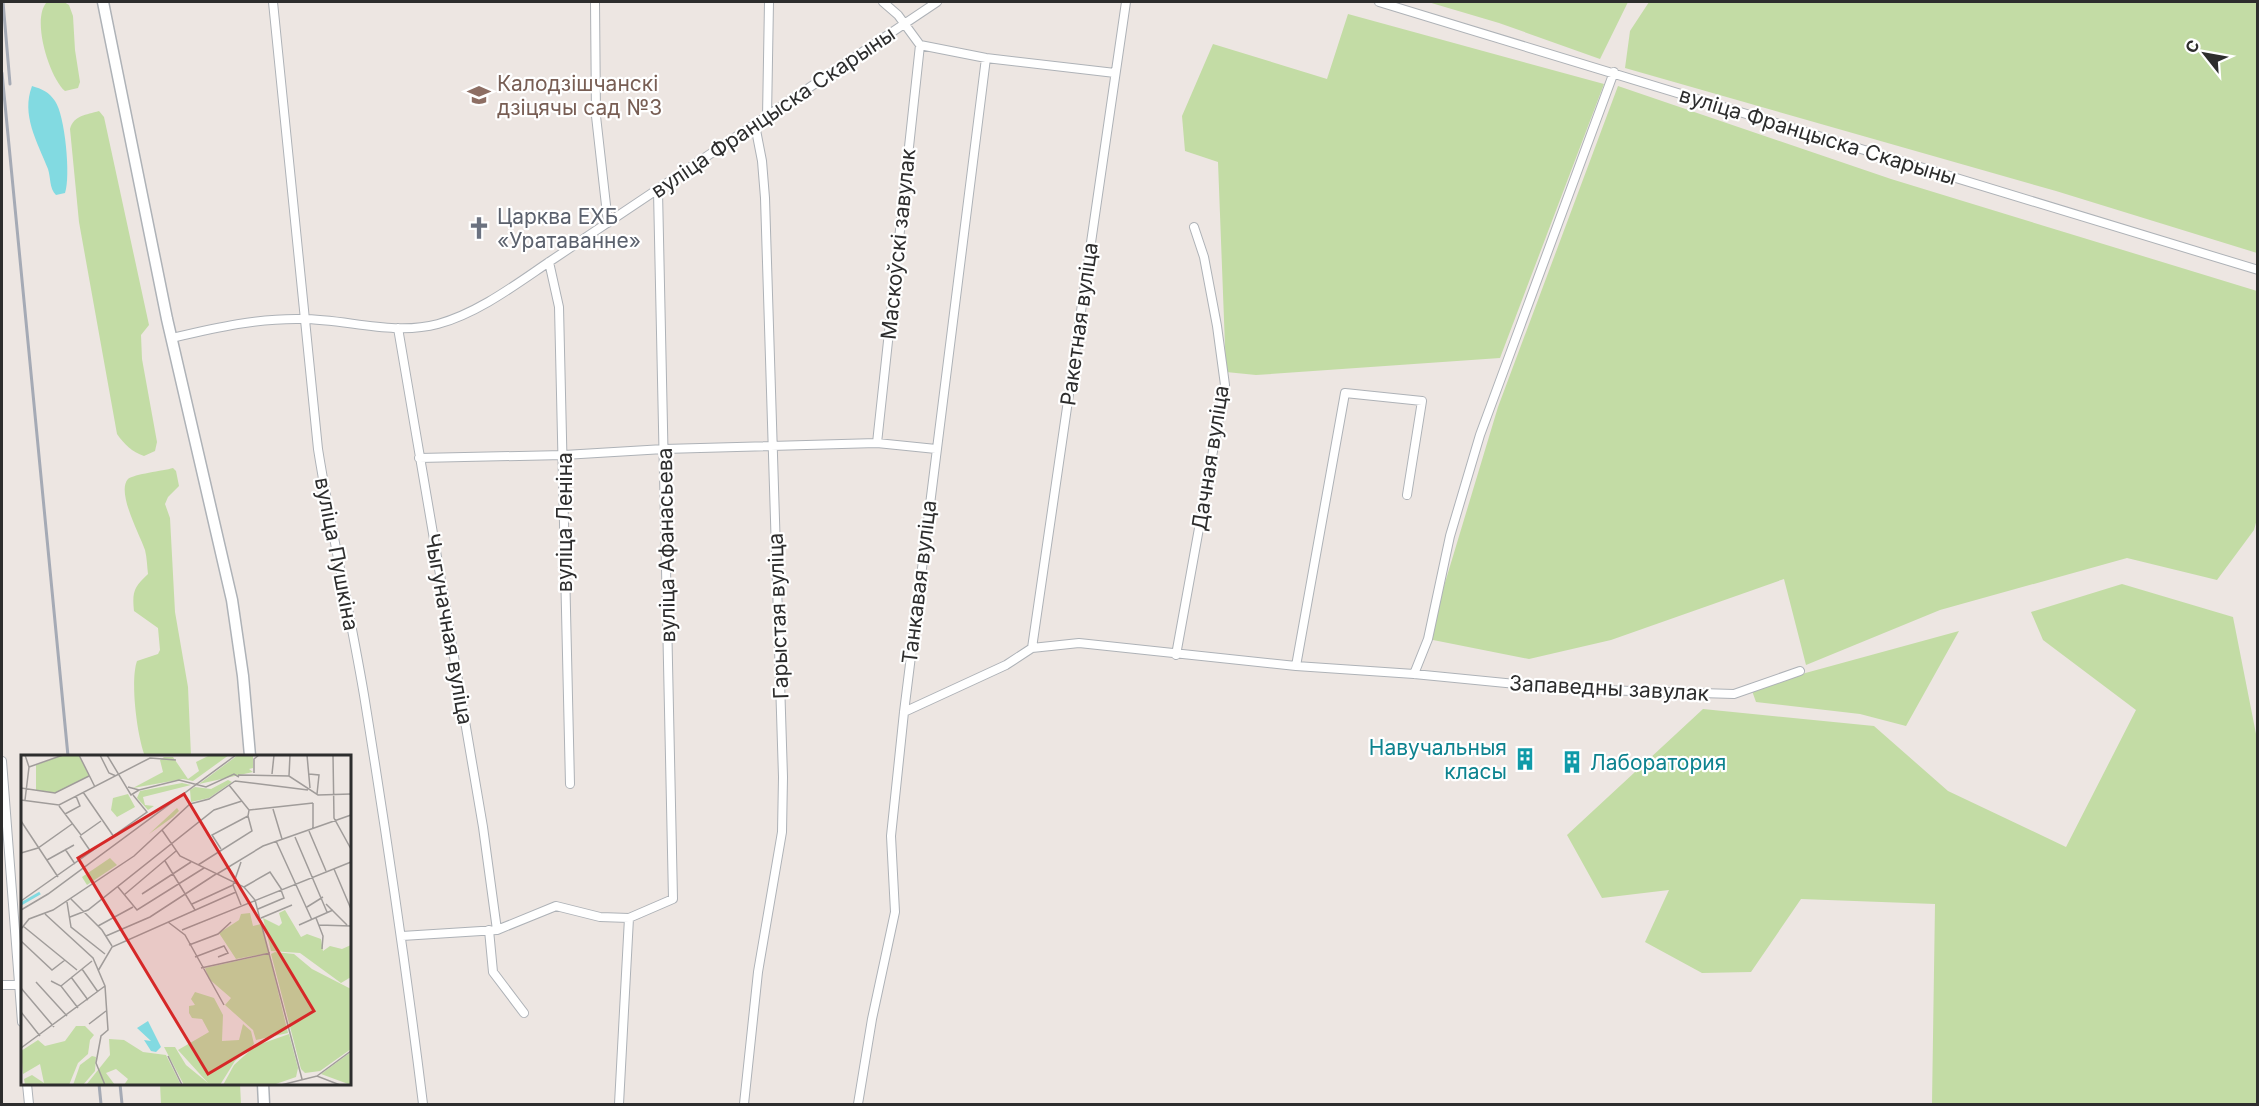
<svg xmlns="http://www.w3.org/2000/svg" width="2259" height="1106" font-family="Inter,sans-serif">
	<rect width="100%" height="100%" fill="#ede6e2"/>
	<path fill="#c3dca5" d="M47 2H64L69 5 73 16 75 50 80 82 78 88 65 91C49 77 31 18 47 2Z
		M1428 2H1628L1600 59 1499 23Z
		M1649 2H2257V253L2056 191 1625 68 1630 31Z
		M1348 14 1604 84 1500 358 1256 375 1226 372 1218 162 1185 151 1182 116 1213 44 1327 79Z
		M1618 86 1891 179 2257 291V519L2254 530 2217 580 2127 558 1940 610 1806 665 1784 579 1611 640 1529 659 1428 639 1498 407Z
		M99 111 104 117 149 325 141 335 142 359 157 442 155 451 144 456C132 452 124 444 117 434L79 222 70 129C74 115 86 115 99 111Z
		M173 468 176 471 179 486 168 497 165 504 170 518 175 612 188 687 191 756H145C137 736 130 681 137 661L158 654 160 650 158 628 134 611C132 592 134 587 148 574 147 566 147 558 145 550 140 535 116 492 128 479 134 474 163 471 173 468Z
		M2122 584 2233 617 2257 739V1104H1932L1935 904 1801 899 1751 972 1702 973 1645 942 1669 890 1602 898 1567 835 1703 709 1874 726 1948 791 2066 847 2136 710 2043 640 2031 612Z
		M1959 631 1906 726 1860 714 1756 702 1751 688Z
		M160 1084H240L241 1104H161Z"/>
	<path fill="#82dae1" d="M32 86C42 89 49 92 55 101 65 115 71 177 65 193L56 195C49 188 51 178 48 169 37 141 21 115 32 86Z"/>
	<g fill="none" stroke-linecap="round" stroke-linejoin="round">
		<g stroke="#aeb2b7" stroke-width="10">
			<path id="minor" d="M273 2 318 449C331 531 350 612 364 695 386 831 406 967 423 1104
				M595 2 596 116 608 223
				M883 2 898 15 920 45 986 58 1115 73
				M1379 2 2258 270
				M767 117 769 2
				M549 262 559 307 570 784
				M398 328 483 827 497 930
				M172 338C215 328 257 318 302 319 347 319 393 336 438 324 478 313 515 285 549 262L937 2
				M877 443 920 45
				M419 458 564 455 664 449 877 443 936 449
				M1032 648 1126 2
				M1176 655 1225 385 1217 326 1204 257 1194 227
				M1296 666 1345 393 1422 401 1407 495
				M1414 674 1428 639 1450 536 1480 435 1614 72
				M904 712 1006 665 1032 648 1079 643 1296 666 1414 674 1567 689 1734 694 1800 671
				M2 761 22 1022
				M489 930 493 972 524 1013
				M402 936 497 930 556 906 600 917 629 918 673 899 658 191
				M2 985H20
				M27 1084 29 1104
				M619 1104 629 918
				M744 1104 758 972 782 832 783 777 765 198 762 161 755 125
				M858 1104 872 1019 895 912 891 836 904 712 986 58"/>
		</g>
		<g stroke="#aeb2b7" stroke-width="13">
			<path id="tertiary" d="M103 2 167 319 232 600 243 676 250 756
				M263 1084 264 1104"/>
		</g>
		<use href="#minor" stroke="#fff" stroke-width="8"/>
		<use href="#tertiary" stroke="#fff" stroke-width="10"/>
		<path stroke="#a5aab5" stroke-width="3" d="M3 2 10 84
			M2 73 68 756
			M99 1084 101 1104
			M120 1084 122 1104"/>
	</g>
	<defs>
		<g id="school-bare" transform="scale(1.8)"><path d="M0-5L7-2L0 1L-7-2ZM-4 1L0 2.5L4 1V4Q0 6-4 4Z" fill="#8d6e63" stroke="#fff" stroke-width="2.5" paint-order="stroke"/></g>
		<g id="church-bare" transform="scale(1.8)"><path d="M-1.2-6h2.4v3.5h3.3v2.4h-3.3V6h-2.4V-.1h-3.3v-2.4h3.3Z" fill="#6b7280" stroke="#fff" stroke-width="2.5" paint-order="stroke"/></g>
		<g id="building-bare" transform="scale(1.8)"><path d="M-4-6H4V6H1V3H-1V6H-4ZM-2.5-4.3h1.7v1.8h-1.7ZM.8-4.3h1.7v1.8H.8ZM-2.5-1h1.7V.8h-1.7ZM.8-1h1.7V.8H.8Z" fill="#0f9aa8" stroke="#fff" stroke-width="2.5" paint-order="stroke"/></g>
	</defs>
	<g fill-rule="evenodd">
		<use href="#school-bare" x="479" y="95"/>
		<use href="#church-bare" x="479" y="228"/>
		<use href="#building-bare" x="1525" y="759"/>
		<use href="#building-bare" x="1572" y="762"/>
	</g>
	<g text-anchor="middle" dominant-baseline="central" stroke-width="4.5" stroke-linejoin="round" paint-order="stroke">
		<g font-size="21" fill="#785e54" stroke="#fff" text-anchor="start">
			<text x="497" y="83">Калодзішчанскі<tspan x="497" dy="24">дзіцячы сад №3</tspan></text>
		</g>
		<g font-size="21" fill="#2d2d2d" stroke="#fff">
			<text transform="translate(773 112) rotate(-34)">вуліца Францыска Скарыны</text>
			<text transform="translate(1818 136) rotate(17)">вуліца Францыска Скарыны</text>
			<text transform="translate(898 244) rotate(-84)">Маскоўскі завулак</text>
			<text transform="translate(1079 324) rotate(-82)">Ракетная вуліца</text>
			<text transform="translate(1210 458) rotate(-81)">Дачная вуліца</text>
			<text transform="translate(564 522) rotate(-90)">вуліца Леніна</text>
			<text transform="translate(666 545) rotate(-91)">вуліца Афанасьева</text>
			<text transform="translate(337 554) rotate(79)">вуліца Пушкіна</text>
			<text transform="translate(919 582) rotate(-83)">Танкавая вуліца</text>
			<text transform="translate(778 616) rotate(-92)">Гарыстая вуліца</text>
			<text transform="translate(449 629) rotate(80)">Чыгуначная вуліца</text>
			<text transform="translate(1609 688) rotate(3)">Запаведны завулак</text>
		</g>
		<g font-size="21" fill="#5b616d" stroke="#fff" text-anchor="start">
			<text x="497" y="216">Царква ЕХБ<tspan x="497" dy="24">«Уратаванне»</tspan></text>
		</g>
		<g font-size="21" fill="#0d838f" stroke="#fff" text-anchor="end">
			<text x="1507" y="747">Навучальныя<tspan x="1507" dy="24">класы</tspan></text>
			<text x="1590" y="762" text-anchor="start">Лаборатория</text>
		</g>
	</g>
	<g transform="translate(21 755)">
		<rect width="330" height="330" fill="#ede6e2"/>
		<path d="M42 0H58L68 21 34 38 15 35V10ZM189 0H208L172 26 162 24 112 33 142 17 139 5 143 2H152L167 24 178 16 175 7ZM217 0H232V13L228 14 232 17 178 29ZM207 25 211 27 188 43 170 47 169 35 174 32 190 34ZM161 28 170 30 122 42 124 50 133 51 127 55 116 43 119 36ZM107 39 114 52 96 62 90 55 92 43ZM156 53 158 56 152 62 128 79ZM89 103 96 110 66 130 61 122ZM264 155 280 182 286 179 300 184 302 196 309 191 321 194 330 190V222L320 228 279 198 250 196 242 163 258 171 261 168 258 158ZM229 158 232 171 240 169 248 198 215 204 198 178 218 165 220 159ZM254 197 273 199 291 214 330 234V294L299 316 284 318 280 314 250 199ZM248 199 267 278 235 285 232 275 204 250 210 243 188 224 184 213ZM174 237 193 243 202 260 201 286 218 285 222 269 230 276 233 289 214 306 199 330H163L143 292H154L165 310 187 328 157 295 188 277 181 264 171 263 168 258V251L174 250 170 244ZM55 271H64L73 280 69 285 67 299 57 308 48 330H4L3 324 11 320 23 328 19 309 2 319 0 296 17 285 24 291 44 286ZM268 279 277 313 275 322 252 330H202L213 310 234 291ZM88 284 103 285 122 297 145 300 160 330H103L107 324 95 314 85 318 94 330H65L89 300ZM330 297V330L300 319ZM71 301 75 302 74 316 62 330H52L59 310Z" fill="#c3dca5"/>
		<path d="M127 266 140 292 135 297 130 296 123 285 130 286 116 273Z" fill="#82dae1"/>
		<path fill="none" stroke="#82dae1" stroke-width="3" d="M0 149 19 138"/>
		<path fill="none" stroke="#a09c9a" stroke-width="1.5" d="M4 0 8 12 4 45M58 0 74 32M79 0 88 18 95 21M86 0 110 40 118 35M286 0 289 33M312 0 313 63 330 94M8 12 42 0M233 18V4L238 0M251 19 253 0M288 19 298 20 296 39M217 20 268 21 297 40 330 39M268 21 269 0M214 26 287 35M208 30 228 55 227 61M107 32 118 35 158 25 185 32 213 19 218 22M0 33 34 38 68 21M62 37 93 82M0 45 38 50 129 3 155 5M38 51 60 80 80 66M252 54 261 84M228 55 292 48M44 59 59 51 55 41M0 66 37 122M292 73V48M141 75 159 101 223 132 234 145 281 324M288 76 305 116M59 81 70 97M274 82 306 157M255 86 291 165M44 94 54 109M200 94 191 80 227 61M0 98 17 93 51 69M26 105 53 90M144 106 174 155M220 107 212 130 220 150M177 110 231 76 227 61M313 114 330 154M196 119 242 91 330 60M97 132 116 155 183 113M223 132 249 117 261 135M121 139 170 107M103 140 155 96M50 144 81 175 91 191M0 146 126 57 112 40M46 147 50 172 84 199M171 149 212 130M305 149 326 170M286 152 302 142M237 154 263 143 260 135M0 155 27 139 215 0M24 159 72 203 84 231 87 275 80 281 75 308 84 330M49 162 67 155 193 55 221 46M240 163 271 150M295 163 302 181 301 194M147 167 164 180 203 250M278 170 312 155M298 170 330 171M2 171 56 215M77 171 112 152M0 174 8 164 32 155 113 101 169 49 188 44 214 26M161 175 330 107M85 181 129 162 195 119M0 186 31 215 44 205M168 190 197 179 210 167M174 202 203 191 207 198 197 202M180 213 249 198M61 214 77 237M77 216 91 192 215 137M50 222 67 245M30 226 40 231 57 253M15 227 46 261M40 231 71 206M0 233 33 272M0 257 19 281M68 269 85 256M0 293 84 231M147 301 161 330M296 321 330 296M260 330 296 321 319 330"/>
		<path fill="#d62828" fill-opacity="0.15" stroke="#d62828" stroke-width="3" d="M163 39 293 256 187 319 57 103Z"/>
		<rect width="330" height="330" fill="none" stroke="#2d2d2d" stroke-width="3"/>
	</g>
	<rect width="2259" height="1106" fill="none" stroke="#2d2d2d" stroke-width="6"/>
	<g transform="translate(2205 54) rotate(301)" stroke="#ffffff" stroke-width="4.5" paint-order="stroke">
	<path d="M0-4.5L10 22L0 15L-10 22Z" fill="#2d2d2d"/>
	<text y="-9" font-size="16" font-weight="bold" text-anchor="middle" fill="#2d2d2d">С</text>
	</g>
</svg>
